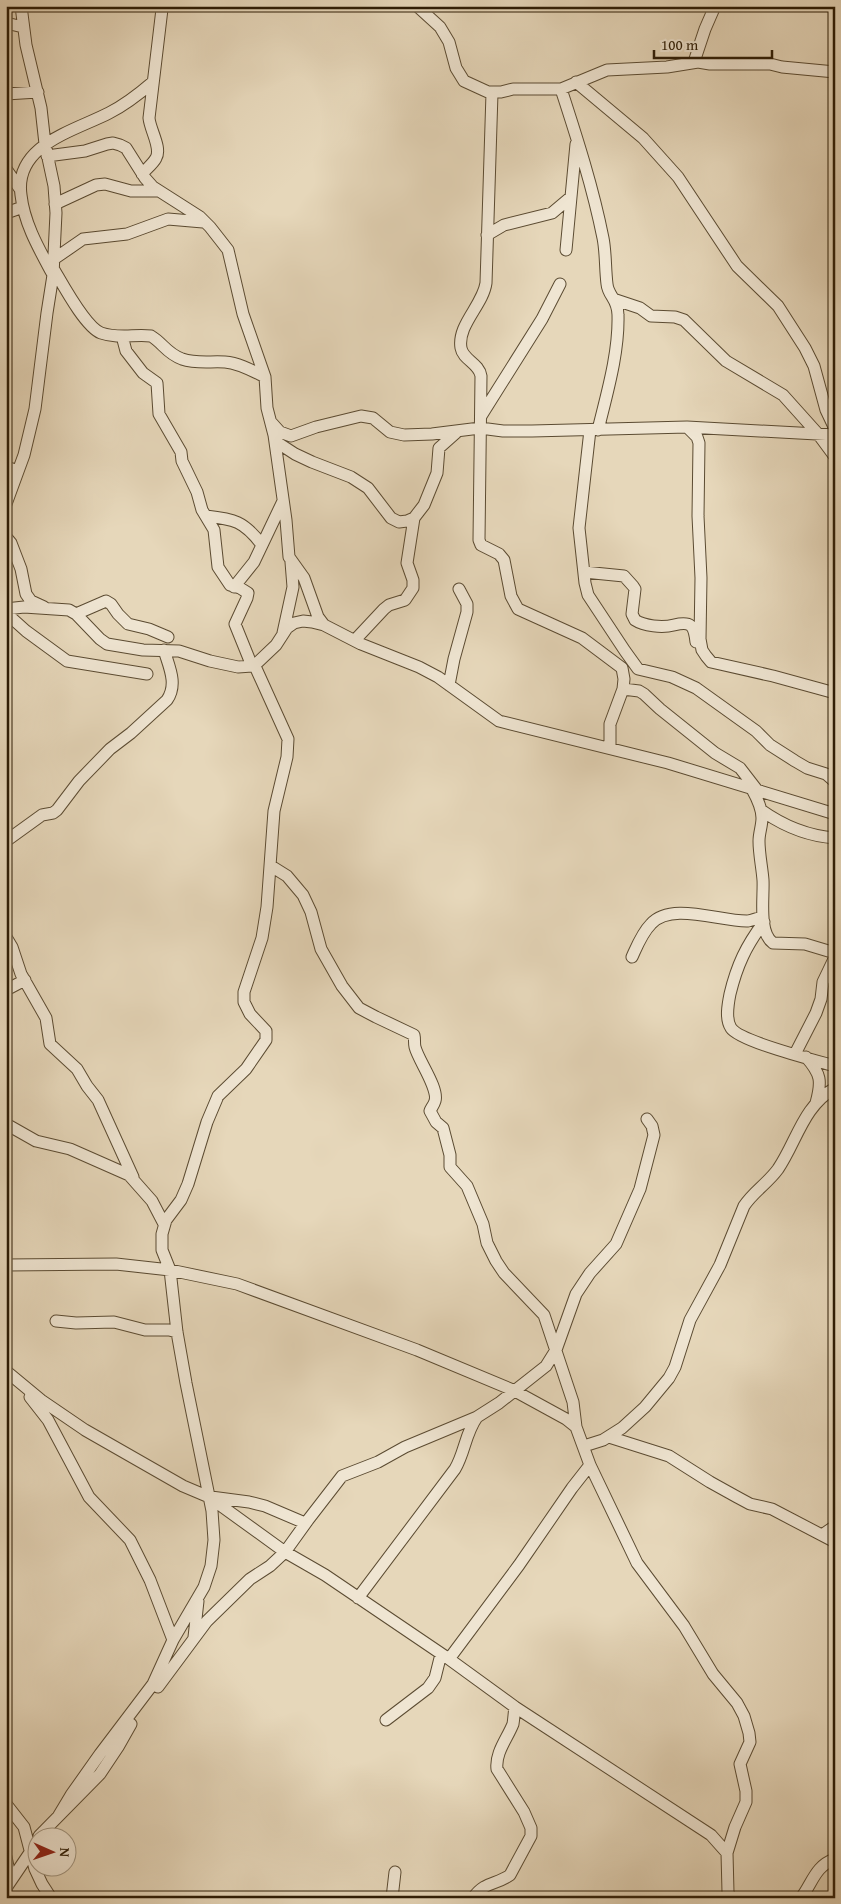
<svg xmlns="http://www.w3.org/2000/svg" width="841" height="1904" font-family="'Gentium Book Plus',serif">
	<rect width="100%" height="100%" fill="#e6d7ba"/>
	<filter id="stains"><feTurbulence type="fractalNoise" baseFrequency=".004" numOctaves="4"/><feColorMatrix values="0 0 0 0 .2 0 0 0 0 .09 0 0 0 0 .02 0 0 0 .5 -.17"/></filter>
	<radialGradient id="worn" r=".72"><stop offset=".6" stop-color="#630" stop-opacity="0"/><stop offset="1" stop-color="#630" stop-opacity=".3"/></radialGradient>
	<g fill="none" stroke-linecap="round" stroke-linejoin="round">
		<g stroke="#5b4b32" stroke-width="13">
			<path id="minor" d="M417 6 440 27 449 42 456 68 464 81 488 92H501L513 89H561L607 70 667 67 698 62 710 64H770L782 67 835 72
				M6 23 23 27
				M694 62 705 29 715 6
				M576 82 643 138 678 177 737 266 778 306 805 348 814 366 826 410 835 429
				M561 89C577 138 593 188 603 238 606 253 605 268 607 284 608 296 618 299 618 315 619 353 607 393 598 430
				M492 93 486 283C483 305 457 325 461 348 463 360 479 363 481 376L479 540 481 545 499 554 504 560 511 596 518 609 582 638 622 668 624 679 623 689 610 724V748
				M6 94 38 92
				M47 156 85 151 107 144 113 143 120 145 126 148 145 178 153 187 200 217 210 227 228 250 243 314 265 377 267 408 274 435 286 520 289 557 304 578 318 617 324 625
				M6 169 20 189
				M142 174C146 169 153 164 156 158 162 148 150 130 149 118L162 9
				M55 204 96 185 105 184 131 191H158
				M6 213 23 207
				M487 235 504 225 552 213 571 197
				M566 250 576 144
				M54 259 83 239 127 234 168 219 203 222
				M53 268C62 283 85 327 101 333 118 339 135 334 151 336 163 343 166 353 182 359 197 364 210 361 225 362 239 363 253 371 265 377
				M52 273C39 249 24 223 21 195 14 145 74 131 109 113 125 105 139 94 153 82
				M616 300 640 308 651 316 675 317 684 320 726 361 783 395 818 434 835 457
				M122 336 126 351 143 373 157 383 159 414 181 452 182 461 197 492 202 510 214 530 218 567 230 585 240 588 248 593 247 598 235 624 252 666
				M481 416 542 319 560 284
				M271 422 280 432 291 436 316 427 361 416 373 418 390 432 404 435 432 434 480 428 503 431H532L687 427 835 435
				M687 427 697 437 699 443 698 516 701 578 700 639 702 650 706 656 711 662 773 676 835 693
				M590 430 579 528 585 583 588 595 625 651 638 669 672 677 696 688 756 731 770 745 795 761 807 768 826 774 835 782
				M275 441 295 454 312 462 351 477 368 488 391 518 399 522 407 521 414 518 424 505 437 473 439 448 457 432
				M6 467 18 471
				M6 504 24 455 35 409 47 313 53 275 56 213 54 186 45 144 41 108 26 45 21 6
				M206 516C234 519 244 521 262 545
				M6 537 11 543 21 569 26 594 31 601 44 607
				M584 572 624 576 633 586 635 589 632 614 635 620C644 626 662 628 674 625 691 621 694 625 696 642
				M234 587 254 562 283 501
				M6 609 24 607 69 610 76 614 100 639 107 644 143 650 179 651 210 661 238 667 252 666 257 663 276 645 287 628 294 623 303 621 312 622 324 625 361 644 419 667 438 677 499 721 668 763 835 814
				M6 613 26 631 67 661 147 674
				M76 614 106 601 111 604 118 614 128 624 149 629 168 637
				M283 633 293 587 291 562
				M355 640 384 609 389 605 405 600 413 588V580L407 563 414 518
				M449 685 454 659 467 612V604L459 589
				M623 689 639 691 644 694 660 709 715 753 740 768 757 790
				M752 789C757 798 762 808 762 818 762 826 759 833 759 841 759 854 762 867 763 880 764 897 758 932 773 943L805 944 835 953
				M761 810C782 825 808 836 835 838
				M6 841 42 815 53 813 57 810 79 781 110 749 131 733 167 700C178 684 169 667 164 650
				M271 866 287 876 303 895 311 912 321 949 342 986 359 1008 376 1017 414 1035C415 1039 414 1043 415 1047 418 1060 439 1088 435 1101 434 1105 431 1108 430 1111L436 1122 443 1128 450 1155V1167L467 1186 483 1224 487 1243 496 1261 504 1273 544 1315 573 1402 576 1427 590 1465 637 1563 684 1626 713 1674 737 1703 744 1716 749 1733 750 1742 740 1764 746 1791V1802L735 1827 727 1853
				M764 922C746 946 737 965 730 994 728 1004 725 1019 731 1028 739 1041 817 1061 835 1066
				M6 937 12 947 21 974 46 1018 50 1044 77 1069 87 1086 98 1100 133 1177
				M632 957C637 946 642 933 651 924 671 901 721 922 748 921 753 920 758 918 763 917
				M6 990 25 980
				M795 1054 816 1013 821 999 823 982 835 957
				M806 1057C821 1074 822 1081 816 1103
				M6 1124 36 1141 70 1149 129 1175 152 1201 164 1224
				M6 1265 116 1264 170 1270 237 1284 417 1350 513 1390 566 1419 576 1427
				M56 1321 76 1323 114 1322 145 1330H169L177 1332
				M6 1371 41 1400 85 1430 183 1486 209 1497 285 1552 325 1575 449 1659 515 1707 711 1835 727 1853 728 1892 730 1898
				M30 1397 48 1420 89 1497 130 1540 150 1580 173 1640
				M609 1437 669 1456 710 1482 737 1497 750 1504 772 1509 835 1542
				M584 1446 603 1440 622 1428 645 1407 669 1378 675 1367 690 1320 720 1265 744 1206C753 1192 768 1183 778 1169 797 1141 803 1106 835 1088
				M211 1497 249 1502 265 1506 305 1523
				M822 1535 835 1526
				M358 1598 455 1469C465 1452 465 1434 477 1417
				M194 1637 198 1601
				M449 1659 519 1565 572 1488 590 1465
				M158 1687 207 1621 250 1579 270 1566 285 1552 308 1520 342 1476 378 1462 405 1447 477 1417 499 1403 546 1366 556 1350 576 1294 590 1273 616 1244 640 1189 654 1135 652 1126 647 1119
				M386 1720 428 1688 435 1678 441 1654
				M6 1804 24 1827 35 1869 42 1884 51 1898
				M59 1815 71 1795 100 1754 153 1684 173 1640 204 1587 211 1566 214 1540 212 1511 186 1383 177 1332 170 1270 162 1250V1234L166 1220 181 1200 188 1184 207 1122 218 1096 246 1069 266 1040V1031L250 1014 244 1002V992L262 938 267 907 274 811 287 757 288 739 254 664
				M39 1836 100 1774 118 1747 131 1724
				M6 1857 9 1871V1883
				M6 1888 33 1848
				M392 1898 395 1872
				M473 1898C485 1881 496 1885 510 1875L531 1836V1828L524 1812 497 1769C495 1753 507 1739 513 1724 514 1718 514 1713 515 1707
				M801 1898C813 1882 815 1866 835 1859"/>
		</g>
		<use href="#minor" stroke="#efe5d2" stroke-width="11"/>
	</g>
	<rect width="841" height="1904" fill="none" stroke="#e6d7ba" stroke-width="25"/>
	<rect x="8" y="8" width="826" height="1889" fill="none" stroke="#2d1c05" stroke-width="2.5"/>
	<rect x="12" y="12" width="816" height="1879" fill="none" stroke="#2d1c05"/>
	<g transform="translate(52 1852) rotate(92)"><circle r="24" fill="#efe5d2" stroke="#a19580"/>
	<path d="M0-4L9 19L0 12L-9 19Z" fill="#8f2418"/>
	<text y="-8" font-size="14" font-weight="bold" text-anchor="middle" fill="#2d1c05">N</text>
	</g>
	<path d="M654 50v8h118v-8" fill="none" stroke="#2d1c05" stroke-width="2.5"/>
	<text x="661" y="50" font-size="15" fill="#2d1c05" stroke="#efe5d2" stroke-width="4" paint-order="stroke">100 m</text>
	<rect width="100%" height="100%" filter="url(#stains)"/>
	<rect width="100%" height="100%" fill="url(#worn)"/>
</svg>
